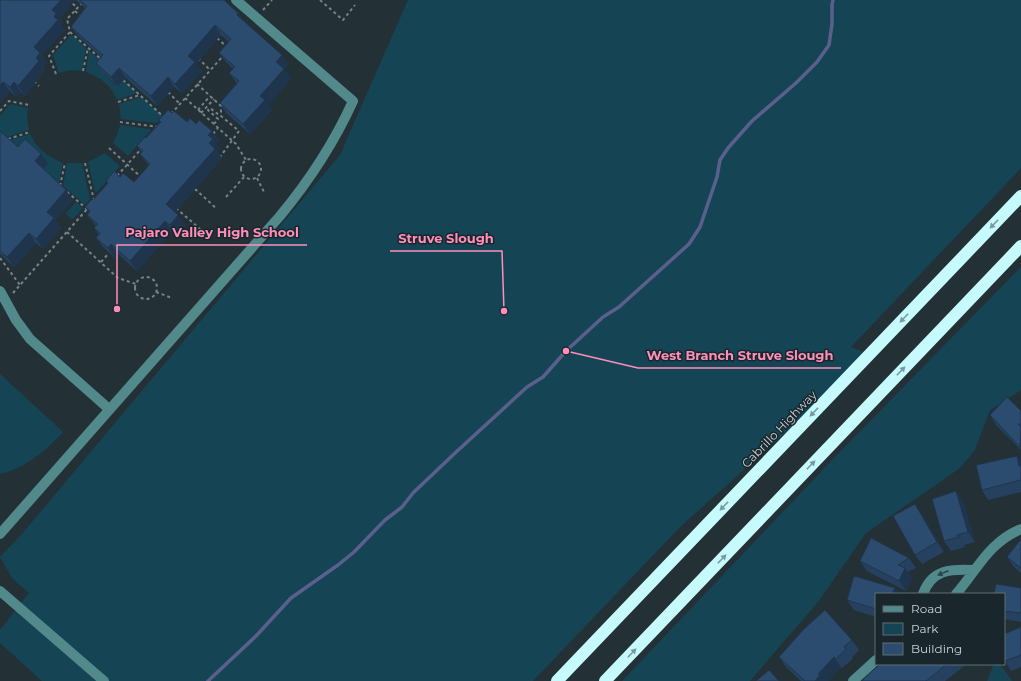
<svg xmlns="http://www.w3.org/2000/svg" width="1021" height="681" font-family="Montserrat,sans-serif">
	<rect width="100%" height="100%" fill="#233137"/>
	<path fill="#154555" d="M408 0H1021V168L851 347 868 354 813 408 680 527 533 681H42L0 643V630L29 593 12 578 0 557 21 535 340 155Z
		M70 36H73L86 48 82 71 70 70 59 73 53 55Z
		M89 51 105 65 101 71 116 85 122 79 137 93 117 100C111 85 100 77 86 72Z
		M141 97 163 116 157 123 121 119 119 104Z
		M10 104 28 108 27 119 29 130 7 137 0 131V116Z
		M120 125 150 129 151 130 128 156 113 143 117 135Z
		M30 134C37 149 48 157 63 163L59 183 43 169 48 163 27 154 11 140Z
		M105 153 120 166 97 192 95 191 88 162Z
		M67 163H82L90 199 85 205 63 186Z
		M76 202 83 208 73 219H71L67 215 66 213Z
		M1021 267V390L990 410 975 450 960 468 866 533 818 602 750 681H622L835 457Z
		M0 374 63 432C45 451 26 468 0 474Z
		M994 664H1000L1012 681H987Z"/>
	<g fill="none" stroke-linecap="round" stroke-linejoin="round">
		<path stroke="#5a608b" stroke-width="3.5" d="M208 681 256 636 291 598 338 565 354 552 385 520 402 507 413 493 454 454 527 387 543 377 566 351 603 317 619 307 689 244 700 227 717 177 720 160 728 148 752 121 796 83 817 62 829 45 832 24V5L833 0"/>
		<path stroke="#768286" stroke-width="2" stroke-dasharray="3 3" stroke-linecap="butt" d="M68 0 78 8
			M320 0 343 20 355 5
			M263 10 272 0
			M75 11 82 17
			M70 32 102 60
			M217 38 227 47
			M198 58 210 70
			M83 71 88 48
			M56 74 49 56 70 32 67 19 85 0
			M123 80 164 117
			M34 81 39 86
			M197 84 221 106V116L239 131 220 157
			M168 92 180 104
			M185 98 236 144 246 160
			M118 102 140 95
			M198 110 210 96
			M0 111 9 101 29 105
			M201 113 214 99
			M171 114 224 55
			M120 122 159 127
			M214 124 218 119 208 110 210 108 219 115 221 116
			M213 134 218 128
			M8 139 30 132
			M109 148 141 177
			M241 169a10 10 0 1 1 20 0a10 10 0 1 1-20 0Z
			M85 163 94 200
			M117 176 142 148
			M257 178 265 194
			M60 186 65 163
			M195 189 217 209
			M67 192 87 209
			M226 197 244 177
			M176 208 208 236
			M67 232 118 278 136 284
			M0 258 20 285
			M101 262 109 253
			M135 288a11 11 0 1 1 22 0a11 11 0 1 1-22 0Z
			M156 292 172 298
			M13 293 88 208"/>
		<path stroke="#52898b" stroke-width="10" d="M0 291 16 320 30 339 109 409
			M0 534 280 216C309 181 334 143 353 101L236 0
			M0 591 104 681
			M923 594C932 569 951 569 973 570
			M956 594C978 569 988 543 1021 529
			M853 681 876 660"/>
		<path stroke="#c7fafc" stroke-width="12" d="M557 681 1021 196
			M605 681 1021 246"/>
	</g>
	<path fill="#26415f" d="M0 0H75L60 18 63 23 61 25 65 30 42 55 47 62 43 67 45 70 25 96 21 92 16 97 10 91 0 103Z
		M76 0H224L243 20 289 64 284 69 291 79 268 105 272 110 250 134 226 113 220 103 237 84 229 73 233 69 226 62 219 53 229 42 221 35 196 64 202 71 182 93 174 87 157 106 126 78 118 86 103 73 96 63 101 57 78 36 71 27 86 9Z
		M172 113 187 122 196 124 212 131 219 141 216 144 220 149 217 151 222 158 175 212 185 225 177 235 172 231 137 271 118 254 115 258 103 247 96 238 99 235 94 228 96 226 87 215 89 212 85 207 93 200 108 183 106 181 120 177 134 182 136 180 149 166 140 154 142 153 137 146 146 138 160 122 159 120Z
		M0 131 18 147 41 154 48 163 43 169 73 200 55 220 61 228 43 249 36 243 14 267 2 256 0 254Z
		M1021 411V450L996 425 990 415Z
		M1017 456 1021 462V492L988 500 982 490Z
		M963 501 975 542 964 545 965 547 951 551 944 541Z
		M922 514 944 552 922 564 915 555Z
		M1021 539V573L1014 567 1007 557Z
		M909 558 916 568 908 572 912 578 906 591 867 571 860 561Z
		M1021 588V622L1004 619V594Z
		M876 594V617L854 610 847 600Z
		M1021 627V667L1011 671 1005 661Z
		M852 640 859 650 852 657 853 659 842 668 841 667 828 681H801L786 667 779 657Z
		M880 664H963L964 666 945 681H862Z"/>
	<path fill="#1f354e" d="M61 0H75L60 18 63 23 61 25 65 30 42 55 47 62 43 67 45 70 25 96 18 86 36 58 34 47 54 17 52 10Z
		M238 13 245 23 237 15Z
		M215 25 221 35 196 64 202 71 182 93 175 84 188 56Z
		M282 55 289 64 284 69 291 79 268 105 272 110 250 134 243 124 260 96 276 62Z
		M119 68 126 78 118 86 111 77Z
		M168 77 174 87 157 106 151 96Z
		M3 82 10 91 0 103V85Z
		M14 82 21 92 16 97 10 87Z
		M212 131 219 141 216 144 220 149 217 151 222 158 173 214 166 204 209 143 208 135Z
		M41 154 48 163 42 171 35 161Z
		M66 190 73 200 55 220 61 228 43 249 36 239 47 212Z
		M178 215 185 225 177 235 170 225Z
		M165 221 172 231 137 271 130 261Z
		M29 233 36 243 14 267 7 257Z
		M111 244 118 254 115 258 108 248Z
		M1017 456 1021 462V469L1019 466Z
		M956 491 963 501 975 542 968 532Z
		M915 504 922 514 944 552 937 542Z
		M957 535 964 545 965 547 958 537Z
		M905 568 912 578 906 591 899 581Z
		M895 588 899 594H892Z
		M834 657 841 667 828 681H815L818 674Z"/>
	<path fill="#2c4c6f" stroke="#1f354e" d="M0 0H61L52 10 56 13 54 17 58 20 34 47 40 53 36 58 39 61 18 86 14 82 10 87 3 82 0 85Z
		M80 0H224L238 13 237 15 282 55 276 62 284 69 260 96 265 100 243 124 220 103 239 81 229 73 235 67 219 53 231 39 215 25 188 56 195 62 175 84 168 77 151 96 119 68 111 77 96 63 103 55 71 27 87 6Z
		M168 110 172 113 174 111 187 122 190 118 196 124 199 120 212 131 208 135 213 139 209 143 215 149 166 204 178 215 170 225 165 221 130 261 111 244 108 248 96 238 100 233 94 228 98 224 87 215 90 211 85 207 92 199 93 200 108 183 106 181 114 171 120 177 123 173 134 182 136 180 150 164 140 154 143 151 137 146 145 137 146 138 161 122 159 120Z
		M0 131 18 147 25 139 41 154 35 161 66 190 47 212 54 218 36 239 29 233 7 257 0 251Z
		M1007 397 1021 411V424H1018L1021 427 1020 447 990 415Z
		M1017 456 1019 466H1021V480L982 490 976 465Z
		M956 491 968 532 957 535 958 537 944 541 932 499Z
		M915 504 937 542 915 555 893 516Z
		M871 538 909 558 898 565 905 568 899 581 860 561Z
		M1021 539V568L1007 557Z
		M854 576 895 588 892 594H876V609L847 600Z
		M996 584 1021 588V613L1004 611V594H994Z
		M825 610 852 640 844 647 846 649 836 659 834 657 818 674 820 675 815 681H805L779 657 804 629Z
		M1021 627V655L1005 661 1004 660V634Z
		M880 664H947L926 681H862L872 671Z
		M769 670 779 681H756Z"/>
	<defs><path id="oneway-solid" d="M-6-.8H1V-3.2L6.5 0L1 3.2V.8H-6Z"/></defs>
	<g fill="#799b9f">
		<use href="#oneway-solid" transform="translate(994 224) rotate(134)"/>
		<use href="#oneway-solid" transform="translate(904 318) rotate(134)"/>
		<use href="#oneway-solid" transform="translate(901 371) rotate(-46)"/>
		<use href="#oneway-solid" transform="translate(814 412) rotate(134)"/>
		<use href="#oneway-solid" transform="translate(811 465) rotate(-46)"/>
		<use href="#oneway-solid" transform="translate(724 506) rotate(134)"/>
		<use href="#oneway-solid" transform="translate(722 559) rotate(-46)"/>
		<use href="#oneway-solid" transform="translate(632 653) rotate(-46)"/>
	</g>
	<use fill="#2a4449" href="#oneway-solid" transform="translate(943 573) rotate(158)"/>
	<g text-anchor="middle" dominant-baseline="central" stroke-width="3" stroke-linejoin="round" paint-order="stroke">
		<g font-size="12" fill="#cad3d6" stroke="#19272d">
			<text transform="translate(779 429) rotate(-46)">Cabrillo Highway</text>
		</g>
	</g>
	<path fill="none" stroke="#ff8eba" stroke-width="1.5" d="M117 309L117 245H307M504 311L502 251H390M566 351L638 368H841"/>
	<g fill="#ff8eba" stroke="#19272d" stroke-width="1.5">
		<circle cx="117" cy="309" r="4"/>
		<circle cx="504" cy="311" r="4"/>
		<circle cx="566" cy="351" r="4"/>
	</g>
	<g font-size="13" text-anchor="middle" font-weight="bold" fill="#ff8eba" stroke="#19272d" stroke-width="3" stroke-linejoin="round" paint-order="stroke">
		<text x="212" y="237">Pajaro Valley High School</text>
		<text x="446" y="243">Struve Slough</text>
		<text x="740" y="360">West Branch Struve Slough</text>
	</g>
	<rect x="875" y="593" width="130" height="72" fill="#19272d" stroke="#606c71"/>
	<rect x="883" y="606" width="20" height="6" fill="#52898b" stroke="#606c71"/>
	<text x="911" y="613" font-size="12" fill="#cad3d6">Road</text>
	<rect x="883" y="623" width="20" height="12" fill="#154555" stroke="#606c71"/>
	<text x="911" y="633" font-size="12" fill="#cad3d6">Park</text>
	<rect x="883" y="643" width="20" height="12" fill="#2c4c6f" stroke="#606c71"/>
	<text x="911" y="653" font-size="12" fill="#cad3d6">Building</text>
</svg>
